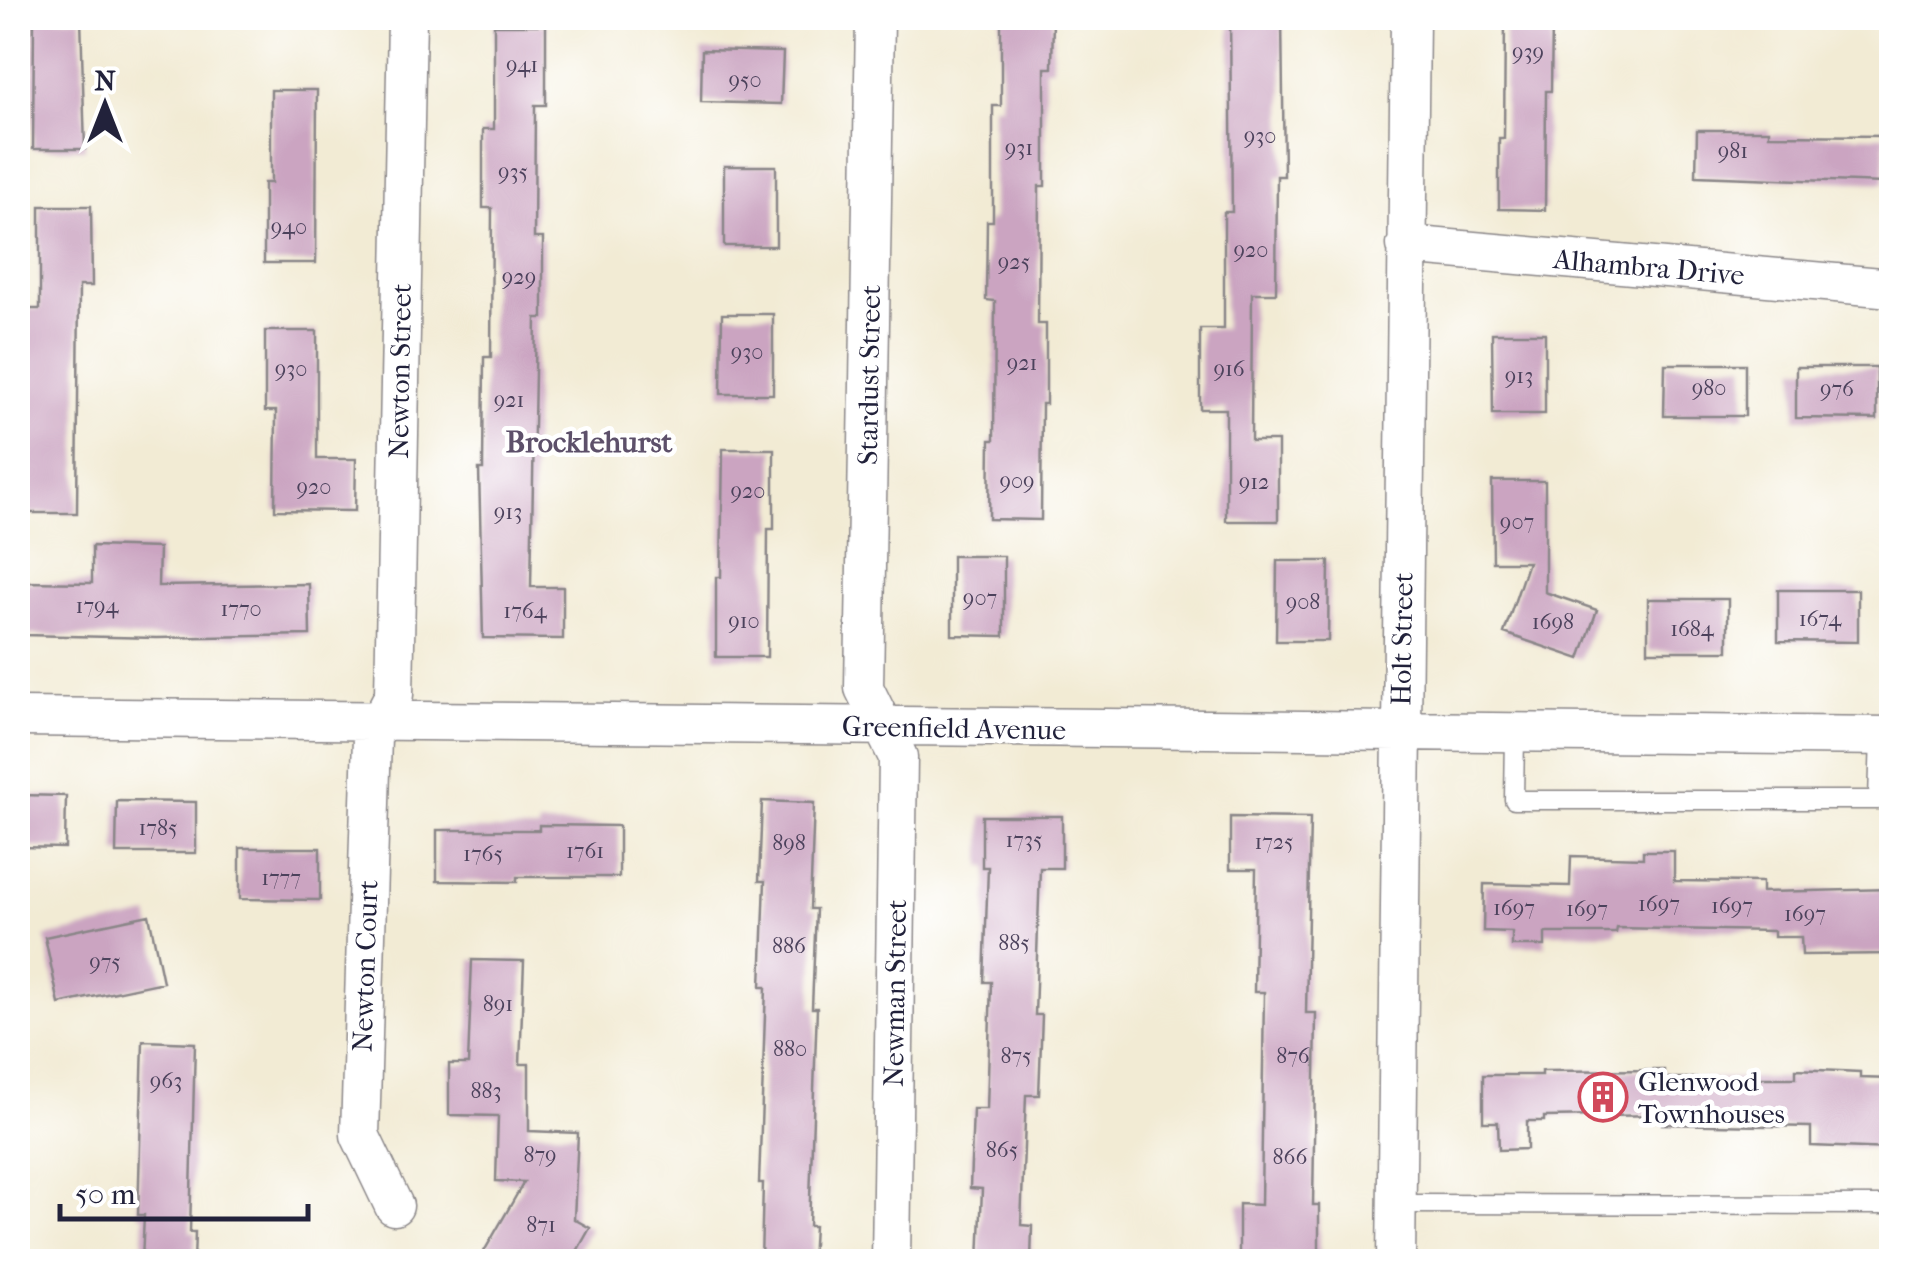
<svg xmlns="http://www.w3.org/2000/svg" width="1909" height="1279" font-family="'IM FELL French Canon',serif">
	<rect width="100%" height="100%" fill="#fff"/>
	<filter id="ink" filterUnits="userSpaceOnUse"><feTurbulence type="fractalNoise" baseFrequency=".01" numOctaves="2"/><feDisplacementMap in="SourceGraphic" scale="20" xChannelSelector="R" yChannelSelector="G"/><feConvolveMatrix kernelMatrix="1 2 1 2 8 2 1 2 1" color-interpolation-filters="sRGB"/></filter>
	<filter id="wash" filterUnits="userSpaceOnUse"><feTurbulence type="fractalNoise" baseFrequency=".0048" numOctaves="4" result="noise"/><feDisplacementMap in="SourceGraphic" scale="40" xChannelSelector="R" yChannelSelector="G"/><feGaussianBlur stdDeviation="2.25" result="paint"/><feColorMatrix in="noise" values="0 0 0 0 0 0 0 0 0 0 0 0 0 0 0 0 0 1.4 0 .05"/><feComposite in="paint" operator="in"/></filter>
	<g filter="url(#wash)">
		<rect width="100%" height="100%" fill="#f2ebd4"/>
		<g id="blocks">
			<path fill="#cba4c1" d="M34 18H81L85 149H33Z
				M1001 18H1053L1052 68H1045V186H1039L1038 324H1046V404H1042L1041 520 989 519 990 440H994L995 301 986 300 987 221H993V106H1001Z
				M1230 18H1282L1284 176H1277L1276 293H1252L1251 441H1278V521H1226V409H1200V329H1224V212H1232Z
				M1505 19 1552 20 1551 91H1546L1545 210 1499 209V138H1504Z
				M494 25H546V105H535L534 238H543V318H536L531 587H563V639L483 638 479 469H483L484 357H491L492 208H483V129H494Z
				M702 50 783 52 781 104 701 102Z
				M271 90H317L316 263H264V183H271Z
				M1697 130H1769V135L1885 136 1884 183 1696 176Z
				M724 166H776V246H724Z
				M40 206H91L92 286H79L77 513H25L28 309H40Z
				M722 314H773V394H721Z
				M265 331H317V459H356L355 511 275 510 276 411H265Z
				M1492 333H1545V414H1493Z
				M1665 364H1745V416H1664Z
				M1796 367H1877V419L1796 418Z
				M723 449H774V529H768L767 657H716V577H721Z
				M1492 481H1545V592L1597 610 1580 659 1504 633 1528 562H1493Z
				M92 546 159 548 158 586 309 584 310 635 157 638 23 635 24 582 92 583Z
				M952 556H1004V636L952 635Z
				M1277 561H1329L1328 641H1276Z
				M1778 590H1858V642L1778 641Z
				M1648 599H1728V651H1648Z
				M18 795 66 796 65 848 18 847Z
				M117 801 196 802V853H116Z
				M762 801 814 803 810 909H816L812 1008H817L809 1226H814L812 1262H761L763 1183H759L766 987H761L765 881H759Z
				M982 816H1062V868H1040L1035 1015H1042L1039 1095H1026L1021 1225 1032 1226 1031 1262H979L982 1189 970 1188 973 1109H987L991 982H984L988 867H982Z
				M1230 817 1310 818 1306 1013H1316L1313 1205H1319V1256H1239V1204L1261 1205 1264 992H1254L1256 869H1230Z
				M539 825 619 826V877H517V882L437 881V830H539Z
				M240 848H320V900L240 899Z
				M1643 851H1674V881L1762 882V892L1892 889V954L1802 955 1801 937H1774V931L1617 928 1616 933H1545V946H1512V932L1483 931 1484 884 1570 886 1571 856 1643 858Z
				M149 915 163 982 59 1004 45 937Z
				M472 960 524 961 520 1064H529V1131L578 1133 574 1219 590 1228 571 1262H478L524 1182 496 1181 498 1116 449 1115V1064H468Z
				M143 1041 195 1043 190 1232H195L194 1262H142L144 1215H138Z
				M1796 1069 1860 1072V1078L1892 1079V1149L1811 1146V1127L1662 1124V1115L1544 1117V1121H1527V1149L1499 1150 1498 1122H1483V1075H1542V1071L1664 1070V1078H1796Z"/>
		</g>
	</g>
	<g filter="url(#ink)">
		<use href="#blocks" fill-opacity="0" stroke="#8a8688" stroke-width="2.5"/>
		<g fill="none" stroke-linecap="round" stroke-linejoin="round">
			<g stroke="#8a8688" stroke-width="21">
				<path id="service" d="M1515 734 1514 800H1878L1880 736
					M1396 1204 1892 1205"/>
			</g>
			<g stroke="#8a8688" stroke-width="41">
				<path id="minor" d="M875 18 864 688 898 757 891 1262
					M1406 245 1892 288
					M18 717 1892 736
					M394 1206 360 1135 372 737 394 695 407 18
					M1396 1262 1410 18"/>
			</g>
			<use href="#service" stroke="#fff" stroke-width="18"/>
			<use href="#minor" stroke="#fff" stroke-width="38"/>
		</g>
	</g>
	<defs>
		<g id="building-ring" transform="scale(2.5)"><circle r="9.5" fill="#fff" stroke="#d1495b" stroke-width="1.5"/><path d="M-4-6H4V6H1V3H-1V6H-4ZM-2.5-4.3h1.7v1.8h-1.7ZM.8-4.3h1.7v1.8H.8ZM-2.5-1h1.7V.8h-1.7ZM.8-1h1.7V.8H.8Z" fill="#d1495b"/></g>
	</defs>
	<g fill-rule="evenodd">
		<use href="#building-ring" x="1603" y="1097"/>
	</g>
	<g text-anchor="middle" dominant-baseline="central" stroke-width="9" stroke-linejoin="round" paint-order="stroke">
		<g font-size="22" fill="#4c425c">
			<text x="1528" y="52">939</text>
			<text x="522" y="65">941</text>
			<text x="745" y="80">950</text>
			<text x="1260" y="136">930</text>
			<text x="1019" y="148">931</text>
			<text x="1733" y="151">981</text>
			<text x="513" y="172">935</text>
			<text x="289" y="227">940</text>
			<text x="1251" y="250">920</text>
			<text x="1014" y="262">925</text>
			<text x="519" y="277">929</text>
			<text x="747" y="352">930</text>
			<text x="1022" y="363">921</text>
			<text x="291" y="369">930</text>
			<text x="1229" y="369">916</text>
			<text x="1519" y="376">913</text>
			<text x="1709" y="388">980</text>
			<text x="1837" y="389">976</text>
			<text x="509" y="400">921</text>
			<text x="1017" y="481">909</text>
			<text x="1254" y="482">912</text>
			<text x="314" y="487">920</text>
			<text x="748" y="491">920</text>
			<text x="508" y="512">913</text>
			<text x="1517" y="522">907</text>
			<text x="980" y="598">907</text>
			<text x="1303" y="602">908</text>
			<text x="97" y="606">1794</text>
			<text x="241" y="609">1770</text>
			<text x="525" y="611">1764</text>
			<text x="1820" y="619">1674</text>
			<text x="744" y="621">910</text>
			<text x="1553" y="622">1698</text>
			<text x="1692" y="629">1684</text>
			<text x="158" y="828">1785</text>
			<text x="1024" y="840">1735</text>
			<text x="1274" y="842">1725</text>
			<text x="789" y="843">898</text>
			<text x="585" y="851">1761</text>
			<text x="483" y="854">1765</text>
			<text x="281" y="878">1777</text>
			<text x="1659" y="904">1697</text>
			<text x="1732" y="906">1697</text>
			<text x="1514" y="908">1697</text>
			<text x="1587" y="909">1697</text>
			<text x="1805" y="914">1697</text>
			<text x="1014" y="943">885</text>
			<text x="789" y="946">886</text>
			<text x="105" y="962">975</text>
			<text x="498" y="1004">891</text>
			<text x="790" y="1049">880</text>
			<text x="1016" y="1056">875</text>
			<text x="1293" y="1056">876</text>
			<text x="166" y="1081">963</text>
			<text x="486" y="1091">883</text>
			<text x="1002" y="1150">865</text>
			<text x="540" y="1155">879</text>
			<text x="1290" y="1157">866</text>
			<text x="541" y="1225">871</text>
		</g>
		<g font-size="28" fill="#22223b" stroke="#fff">
			<text transform="translate(1649 267) rotate(5)">Alhambra Drive</text>
			<text transform="translate(400 371) rotate(-89)">Newton Street</text>
			<text transform="translate(869 375) rotate(-89)">Stardust Street</text>
			<text transform="translate(1402 639) rotate(-89)">Holt Street</text>
			<text transform="translate(954 728) rotate(1)">Greenfield Avenue</text>
			<text transform="translate(365 966) rotate(-88)">Newton Court</text>
			<text transform="translate(895 993) rotate(-89)">Newman Street</text>
		</g>
		<g font-size="28" fill="#22223b" stroke="#fff" text-anchor="start">
			<text x="1638" y="1081">Glenwood<tspan x="1638" dy="32">Townhouses</tspan></text>
		</g>
		<g font-size="30" font-weight="bold" fill="#5d506a" stroke="#fff">
			<text x="589" y="442">Brocklehurst</text>
		</g>
	</g>
	<rect width="1909" height="1279" fill="none" stroke="#fff" stroke-width="60"/>
	<g transform="translate(105 105)" stroke="#ffffff" stroke-width="8" paint-order="stroke">
	<path d="M0-8L18 38L0 25L-18 38Z" fill="#22223b"/>
	<text y="-15" font-size="28" font-weight="bold" text-anchor="middle" fill="#22223b">N</text>
	</g>
	<path d="M60 1204v15h248v-15" fill="none" stroke="#22223b" stroke-width="5"/>
	<text x="75" y="1204" font-size="30" fill="#22223b" stroke="#ffffff" stroke-width="8" paint-order="stroke">50 m</text>
</svg>
